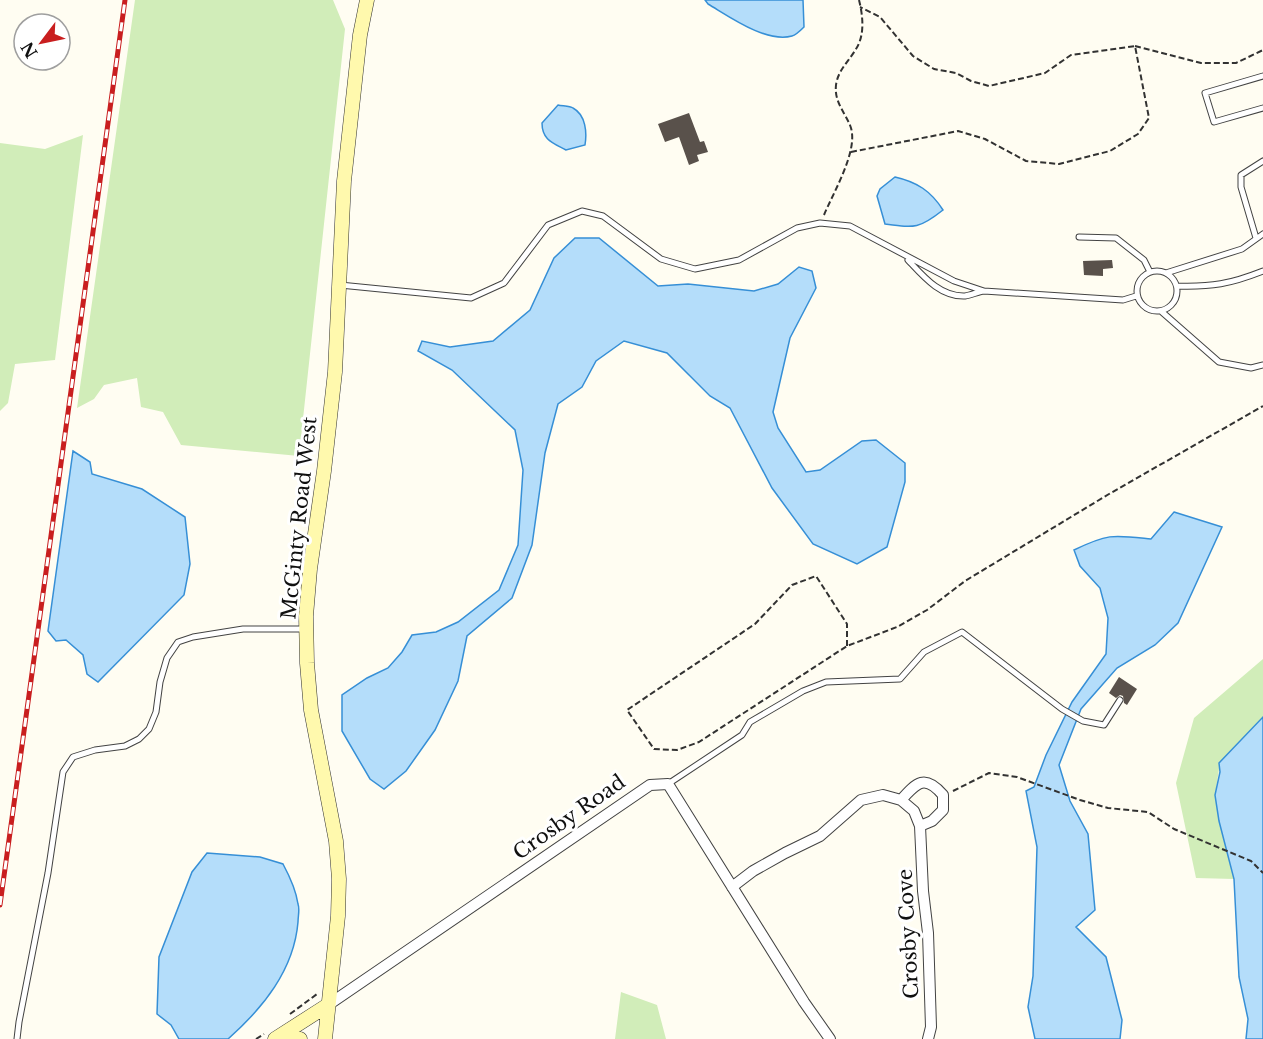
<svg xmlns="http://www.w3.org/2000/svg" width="1263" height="1039" font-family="'Libre Baskerville',serif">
	<rect width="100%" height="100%" fill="#fffdf2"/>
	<path fill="#d1edb9" d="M135 0H333L345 29 299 456 181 445 163 412 141 407 137 378 104 385 94 399 77 408Z
		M83 135 55 360 15 364 8 403 0 411V143L45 149Z
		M1263 659V717L1220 763 1215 795 1219 821 1234 879 1196 878 1176 783 1194 718Z
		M621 992 657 1005 666 1039H615Z"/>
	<path fill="#b4ddfa" stroke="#368fd6" stroke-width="1.5" d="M705 0H803L804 27C801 30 796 35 792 36 766 43 730 17 708 4Z
		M558 105C562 106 570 106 573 108 586 115 587 133 585 145L566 150C553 143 542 140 542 123Z
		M895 177C917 182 931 191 943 210 919 229 915 228 885 224L877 196 880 189Z
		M575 238H599L658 286 688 284 754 291 778 284 799 267 812 271 816 288 790 338 773 412 778 428 806 472 820 470 862 441 876 440 905 463V482L887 547 857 564 813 544 772 488 730 408 710 396 667 353 624 341 596 361 582 387 558 404 545 453 532 545 512 598 467 636 458 681 435 730 406 771 384 789 370 779 342 731V695L367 678 388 668 402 652 412 635 436 632 458 622 499 590 518 545 523 470 515 430 452 370 418 351 422 341 450 347 493 341 530 310 554 258Z
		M73 451 90 462 92 474 142 489 185 517 190 564 184 595 98 682 87 674 83 655 66 640 56 641 48 631Z
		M1174 512 1222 527 1178 623 1155 645 1117 668 1081 709 1059 765 1070 801 1088 834 1095 910 1076 927 1106 957 1122 1020 1120 1039H1035L1028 1007 1033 976 1037 847 1026 791 1034 787 1046 755 1072 702 1106 654 1108 618 1100 588 1080 566 1074 550C1109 533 1114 535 1151 539Z
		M1263 717V1039H1246L1248 1019 1239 977 1234 879 1219 821 1215 795 1220 772 1219 763Z
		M207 853 260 857 283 864C290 877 296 890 298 904 300 909 298 916 298 922 294 970 263 1008 228 1039H179L171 1025 157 1014 159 957 192 872Z"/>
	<path fill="#59514b" d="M689 113 700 142 704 141 708 152 697 155 699 161 689 165 679 137 665 142 658 124Z
		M1112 260 1113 268 1103 269V276L1084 275 1083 261Z
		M1119 677 1137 689 1127 705 1124 703 1123 696 1120 695 1116 698 1109 693Z"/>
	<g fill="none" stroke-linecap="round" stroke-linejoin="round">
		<g stroke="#434343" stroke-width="7">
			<path id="lane" d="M1263 76 1205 93 1214 122 1263 108
				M1079 237 1116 238 1144 260 1150 272
				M1256 238 1241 187V175L1263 161
				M908 260C923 276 940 297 965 296 971 295 978 292 984 291
				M1137 291a20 20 0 1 1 40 0a20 20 0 1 1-40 0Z
				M1166 273 1242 249 1263 234
				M340 285 471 298 504 283 548 225 582 211 603 216 661 259 695 269 739 260 797 228 820 223 850 226 954 281 984 291 1123 300 1136 296
				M1177 286C1212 287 1230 284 1263 271
				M1162 312 1219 362 1251 368 1263 365
				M668 784 742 735 750 722 803 691 826 682 900 679 924 652 962 632 1062 709 1083 721 1104 725 1120 700
				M17 1039 19 1022 48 873 63 772 73 757 95 750 125 746 139 739 149 729 156 712 160 682 167 658 178 642 193 637 243 629H305"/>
		</g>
		<g stroke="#434343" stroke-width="12">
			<path id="street" d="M901 800C917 782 925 774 943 795V810L932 821 920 826
				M732 887 753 871 785 853 820 836 861 800 883 795 901 800 914 811 920 826 923 891 928 933 931 1027 928 1039
				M328 1005 650 785 668 784 804 1002 830 1039"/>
		</g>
		<g stroke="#323232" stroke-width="15">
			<path id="secondary" d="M275 1039 328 1005
				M288 1039 293 1037 300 1039
				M325 1039 338 916 339 879 336 841 311 710 307 663 306 616 310 569 324 471 335 372 344 181 360 35 367 0"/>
		</g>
		<path stroke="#323232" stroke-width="2" stroke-dasharray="6 3" stroke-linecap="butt" d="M1135 46 1201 63H1236L1263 50
			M851 152 958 131 985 139 1026 161 1059 164 1110 151 1138 134 1149 118 1135 46 1071 55 1045 73 989 86 971 81 956 73 934 69 913 56 880 17 860 7
			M824 215C833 193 858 152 851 128 846 113 834 103 836 85 838 70 849 61 856 49 865 35 863 16 859 0
			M847 646V624L816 576 792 585 755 624 627 710 654 749 677 750 699 742 847 646 897 627 927 610 965 581 1109 494 1263 406
			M953 791 989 773 1017 777 1080 800 1108 808 1148 812 1174 829 1251 861 1263 873
			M290 1014 317 994
			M256 1039 264 1034"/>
		<use href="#lane" stroke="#fff" stroke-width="5"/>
		<use href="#street" stroke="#fff" stroke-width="10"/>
		<use href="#secondary" stroke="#fff9ad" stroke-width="14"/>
		<g stroke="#c91e1f" stroke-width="5">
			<path id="rail" d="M0 905 125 0"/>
		</g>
		<use href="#rail" stroke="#fff" stroke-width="3" stroke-dasharray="9" stroke-linecap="butt"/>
	</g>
	<g text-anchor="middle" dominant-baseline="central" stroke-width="6" stroke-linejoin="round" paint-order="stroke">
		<g font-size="20" fill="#101010" stroke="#fff">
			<text transform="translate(299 518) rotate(-84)">McGinty Road West</text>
			<text transform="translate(569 817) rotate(-35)">Crosby Road</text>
			<text transform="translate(908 934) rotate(-93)">Crosby Cove</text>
		</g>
	</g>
	<g transform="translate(42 42) rotate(238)"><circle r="28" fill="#ffffff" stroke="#9f9f9f" stroke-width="1.5"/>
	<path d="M0-4.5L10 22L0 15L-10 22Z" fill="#c91e1f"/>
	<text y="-9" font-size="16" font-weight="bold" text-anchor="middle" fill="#101010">N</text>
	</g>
</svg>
